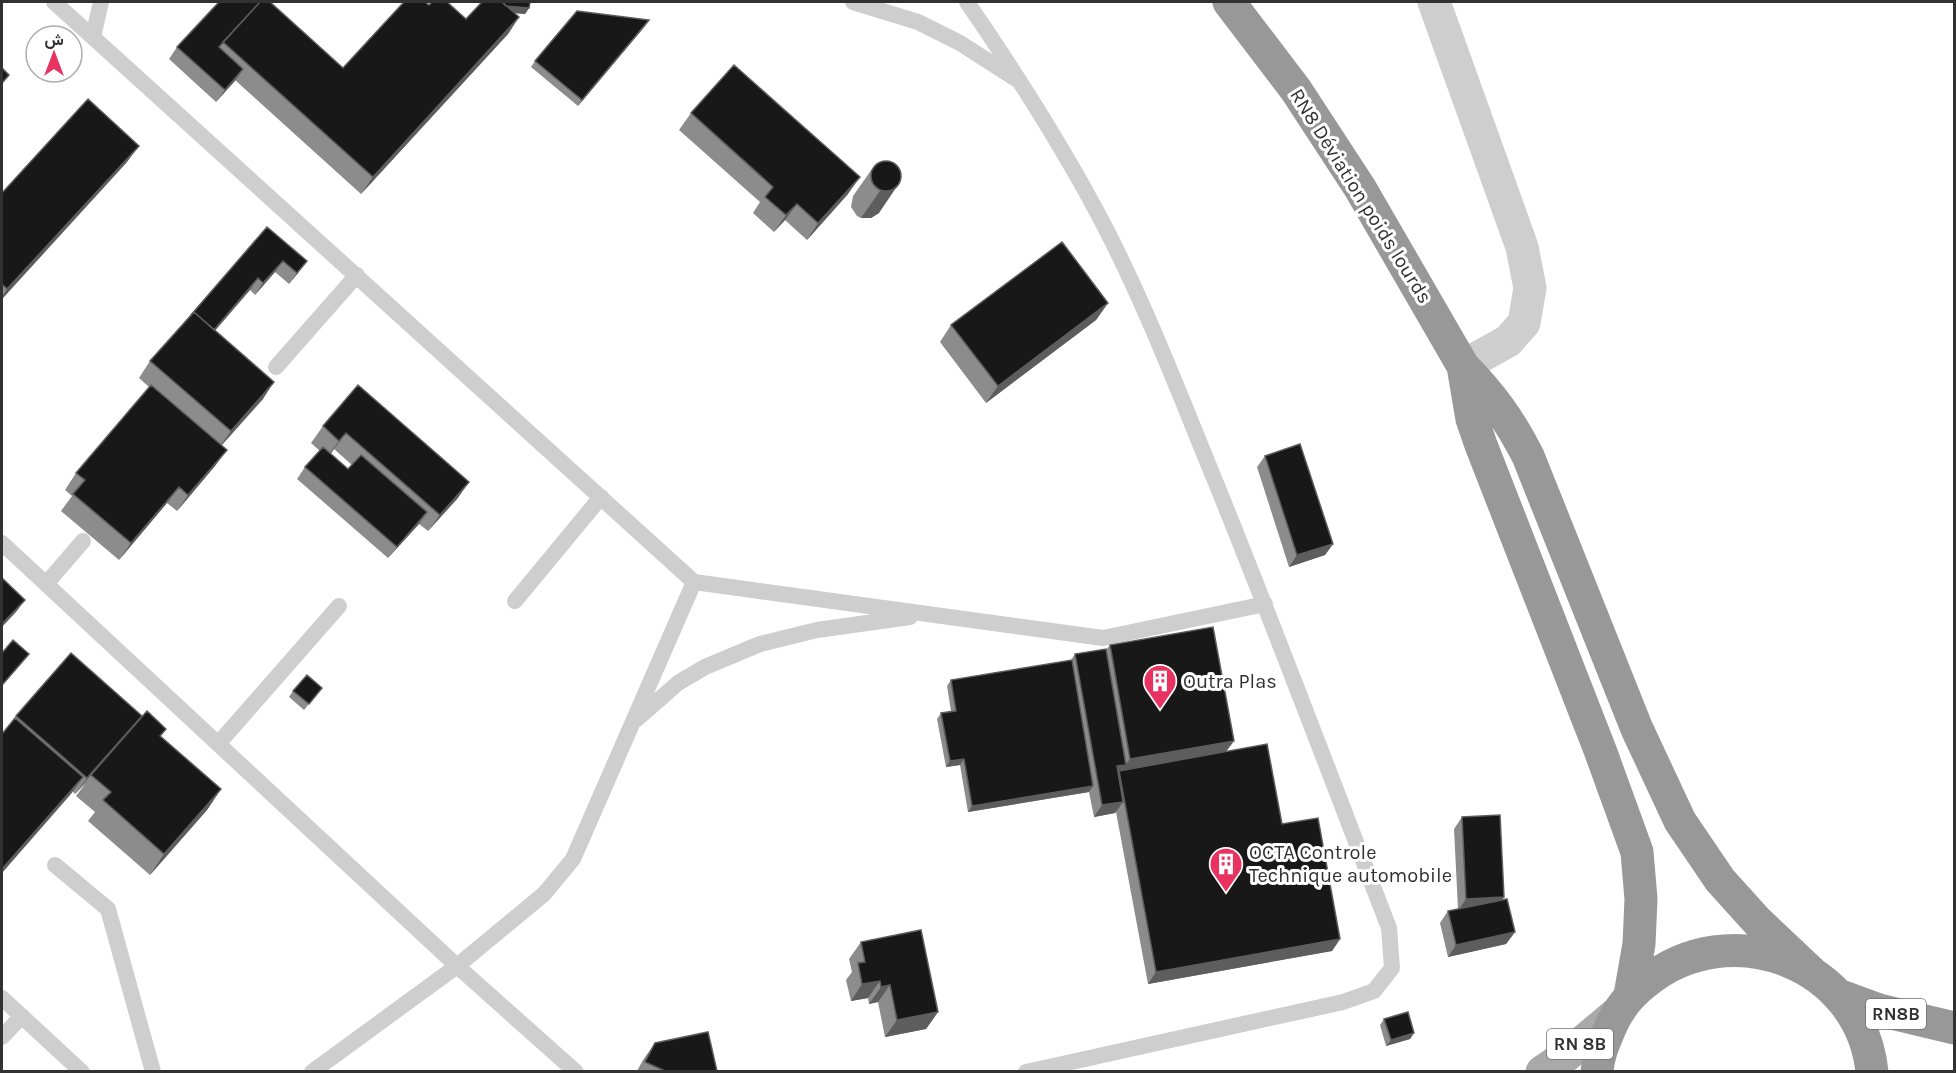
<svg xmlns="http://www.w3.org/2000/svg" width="1956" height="1073" font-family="Karla,Vazirmatn,sans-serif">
	<rect width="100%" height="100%" fill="#fff"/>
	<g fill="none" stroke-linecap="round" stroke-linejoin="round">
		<path stroke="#cecece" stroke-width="16" d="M54 2 694 582 1103 638 1265 604
			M853 2 918 22 960 43 1016 79
			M967 2C1017 75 1065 150 1106 229 1148 311 1181 398 1216 483 1276 631 1332 780 1389 928L1392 968 1374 991 1343 1002 1026 1072
			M93 37 101 2
			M276 367 357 275
			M2 543 457 966 576 1072
			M46 584 83 541
			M515 601 601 497
			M637 719 678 683 705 667 760 644 817 630 910 617
			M218 744 339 606
			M55 865 108 909 153 1072
			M2 998 82 1072
			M2 1037 22 1016
			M312 1072 457 966 544 894 573 859 694 582"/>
		<path stroke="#cecece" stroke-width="33" d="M1434 2 1522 247 1530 288 1524 323 1508 341 1463 366"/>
		<path stroke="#a9a9a9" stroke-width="33" d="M1542 1072 1567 1055 1616 1014"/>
		<path stroke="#989898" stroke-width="33" d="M1229 2 1296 90 1360 188 1463 366C1492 396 1509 419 1528 456L1637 729 1680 821 1720 880 1757 921 1811 972
			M1463 366 1472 419 1481 445 1600 750 1637 852 1641 899 1639 944 1630 995
			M1838 995 1879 1010 1954 1028
			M1597 1072C1598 1055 1604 1043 1610 1028 1618 1009 1629 995 1646 982 1729 914 1861 962 1872 1072"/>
	</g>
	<path fill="#8c8c8c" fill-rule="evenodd" d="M219 2 343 68 429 5 466 19 529 8 525 14 514 13 519 17 508 34 361 194 235 80 216 102 169 59 177 47Z
		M645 26 578 106 531 67 535 61Z
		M691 113 848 194 807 240 785 220 774 232 753 213 760 202 679 130Z
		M127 162 2 299V193Z
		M898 167 879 213 871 218H861L857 216 851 207 853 196 872 169Z
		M267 227 298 273 289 284 275 272 255 295 250 290 215 331 263 399 222 445 215 466 177 511 167 503 119 560 61 511 72 496 65 490 76 473 149 387 139 378 150 361Z
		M1108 303 1096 320 986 403 940 342 951 325Z
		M358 385 469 482 457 499 428 531 419 524 388 558 297 479 305 467 320 451 311 443 323 426ZM334 449 352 465 348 469 331 454Z
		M1265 456 1333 544 1325 555 1289 567 1257 467Z
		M1110 645 1234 741 1226 751 1282 824 1340 939 1332 951 1148 984 1116 812 1115 813 1094 817 1089 792 968 812 960 765 946 767 937 719 941 713 951 711 947 686 951 680 1071 660 1075 654 1106 650Z
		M322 688 304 710 289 697 293 691Z
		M16 716H142L166 729 161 736 221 789 207 810 150 875 88 821 95 812 76 796 85 784 75 794 73 792 12 722Z
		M1462 817 1504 897 1502 900 1515 932 1506 944 1448 957 1440 923 1448 911 1458 909 1454 829Z
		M861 942 938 1012 926 1029 885 1037 878 1002 869 1004 868 998 851 1001 846 980 852 972 849 959Z
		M1384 1019 1414 1033 1410 1039 1386 1046 1380 1025Z
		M655 1043 717 1071H637L643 1060Z"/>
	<path fill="#5d5d5d" d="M496 5 529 8 525 14 492 11Z
		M519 17 508 34 361 194 373 177Z
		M649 20 645 26 578 106 582 100Z
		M243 69 235 81 216 102 225 90Z
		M139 146 127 162 2 299V297L7 289Z
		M860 177 848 194 807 240 818 223Z
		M898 185 879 213 871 218H861L880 191Z
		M797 204 785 220 774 232 786 215Z
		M283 261 275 272 255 295 263 283Z
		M307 261 298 273 289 284 297 273Z
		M258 278 250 290 203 344 211 333Z
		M1108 303 1096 320 986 403 998 386Z
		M274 382 263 399 219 448 231 431Z
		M346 433 334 449 327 457 339 441Z
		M227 450 215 466 177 511 188 495Z
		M469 482 457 499 428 531 440 515Z
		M179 487 167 503 119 560 131 543Z
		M427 512 419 524 388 558 397 547Z
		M1333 544 1325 555 1289 567 1297 555Z
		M25 600 16 612 2 627V624Z
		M29 654 25 659 2 686V685Z
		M142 716 91 775 75 794 87 778Z
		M1234 741 1222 757 1119 771 1115 777 1117 766 1125 765 1130 759Z
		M964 759 960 765 946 767 950 761Z
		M83 777 71 794 2 873V869Z
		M1093 786 1089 792 968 812 972 806Z
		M221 789 207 810 150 875 164 854Z
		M1123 802 1115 813 1094 817 1102 805Z
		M1504 897 1496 909 1458 911 1466 899Z
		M1515 932 1506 944 1448 957 1456 945Z
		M1340 939 1332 951 1148 984 1156 972Z
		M880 981 868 998 851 1001 862 984Z
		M890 985 878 1002 869 1004 881 987Z
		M938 1012 926 1029 885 1037 897 1020Z
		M1414 1033 1410 1039 1386 1046 1391 1040Z"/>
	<path fill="#181818" stroke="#5d5d5d" stroke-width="1.5" d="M219 2H260L219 47 243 69 225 90 177 47Z
		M260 2H270L343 68 404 2H425L429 5 432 2H447L466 19 482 2H502L519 17 373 177 223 42Z
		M502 2H530L529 8 506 6Z
		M577 11 649 20 582 100 535 61Z
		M734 65 860 177 818 223 797 204 786 215 765 197 773 187 691 113Z
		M2 68 9 75 2 83Z
		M88 99 139 146 7 289 2 284V193Z
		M871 176a15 15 0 1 1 30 0a15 15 0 1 1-30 0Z
		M267 227 307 261 297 273 283 261 263 283 258 278 214 330 194 312 191 315Z
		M1062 242 1108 303 998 386 951 325Z
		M194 312 274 382 231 431 150 361Z
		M151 385 227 450 188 495 179 487 131 543 73 494 85 480 76 473Z
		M358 385 469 482 440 515 346 433 339 441 323 426Z
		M1300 444 1333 544 1297 555 1265 456Z
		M323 447 348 469 361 455 427 512 397 547 305 467Z
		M2 578 25 600 2 624Z
		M1213 627 1234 741 1130 759 1110 645Z
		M13 640 29 654 2 685V653Z
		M1106 649 1126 765 1117 766 1123 802 1102 805 1075 654Z
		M71 653 142 716 87 778 16 716Z
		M1072 660 1093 786 972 806 964 759 950 761 941 713 956 711 951 680Z
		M307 675 322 688 309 704 293 691Z
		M147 711 166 729 160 736 221 789 164 854 103 800 111 792 91 775Z
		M15 718 83 777 2 869V734Z
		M1267 744 1282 824 1318 818 1340 939 1156 972 1119 771Z
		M1500 815 1504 897 1466 899 1462 817Z
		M1507 899 1515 932 1456 945 1448 911Z
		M921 930 938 1012 897 1020 890 985 881 987 880 981 862 984 858 963 865 962 861 942Z
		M1408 1012 1414 1033 1391 1040 1384 1019Z
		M708 1032 717 1071H665L645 1062 655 1043Z"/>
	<defs>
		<g id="building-pin" transform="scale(1.725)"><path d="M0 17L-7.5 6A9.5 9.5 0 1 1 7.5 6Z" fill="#e83360" stroke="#fff"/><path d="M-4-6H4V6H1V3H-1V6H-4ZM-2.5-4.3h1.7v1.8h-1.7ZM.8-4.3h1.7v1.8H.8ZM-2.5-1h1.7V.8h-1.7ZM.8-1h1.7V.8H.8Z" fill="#fff"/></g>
	</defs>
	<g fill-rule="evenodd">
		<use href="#building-pin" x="1160" y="681"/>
		<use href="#building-pin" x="1226" y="864"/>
	</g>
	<g text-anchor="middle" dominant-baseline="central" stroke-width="6" stroke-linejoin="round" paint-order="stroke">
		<g fill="#fff" stroke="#6f6f6f" stroke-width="1.5">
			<rect x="1866" y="999" width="60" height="30" rx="4.5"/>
			<rect x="1547" y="1029" width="66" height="30" rx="4.5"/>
		</g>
		<g font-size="18" font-weight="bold" fill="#313131">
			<text x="1896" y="1014">RN8B</text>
			<text x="1580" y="1044">RN 8B</text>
		</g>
		<g font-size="20" fill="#313131" stroke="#fff">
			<text transform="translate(1361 196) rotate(58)">RN8 Déviation poids lourds</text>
		</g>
		<g font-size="20" fill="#313131" stroke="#fff" text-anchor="start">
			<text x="1183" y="681">Outra Plas</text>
			<text x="1249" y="852">OCTA Controle<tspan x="1249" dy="23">Technique automobile</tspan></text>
		</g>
	</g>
	<rect width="1956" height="1073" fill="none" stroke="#313131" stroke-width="6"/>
	<g transform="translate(54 54)"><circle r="28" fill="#ffffff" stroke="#adadad" stroke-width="1.5"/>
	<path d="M0-4.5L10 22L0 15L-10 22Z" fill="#e83360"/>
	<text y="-9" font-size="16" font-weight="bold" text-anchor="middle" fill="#313131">ش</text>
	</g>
</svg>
